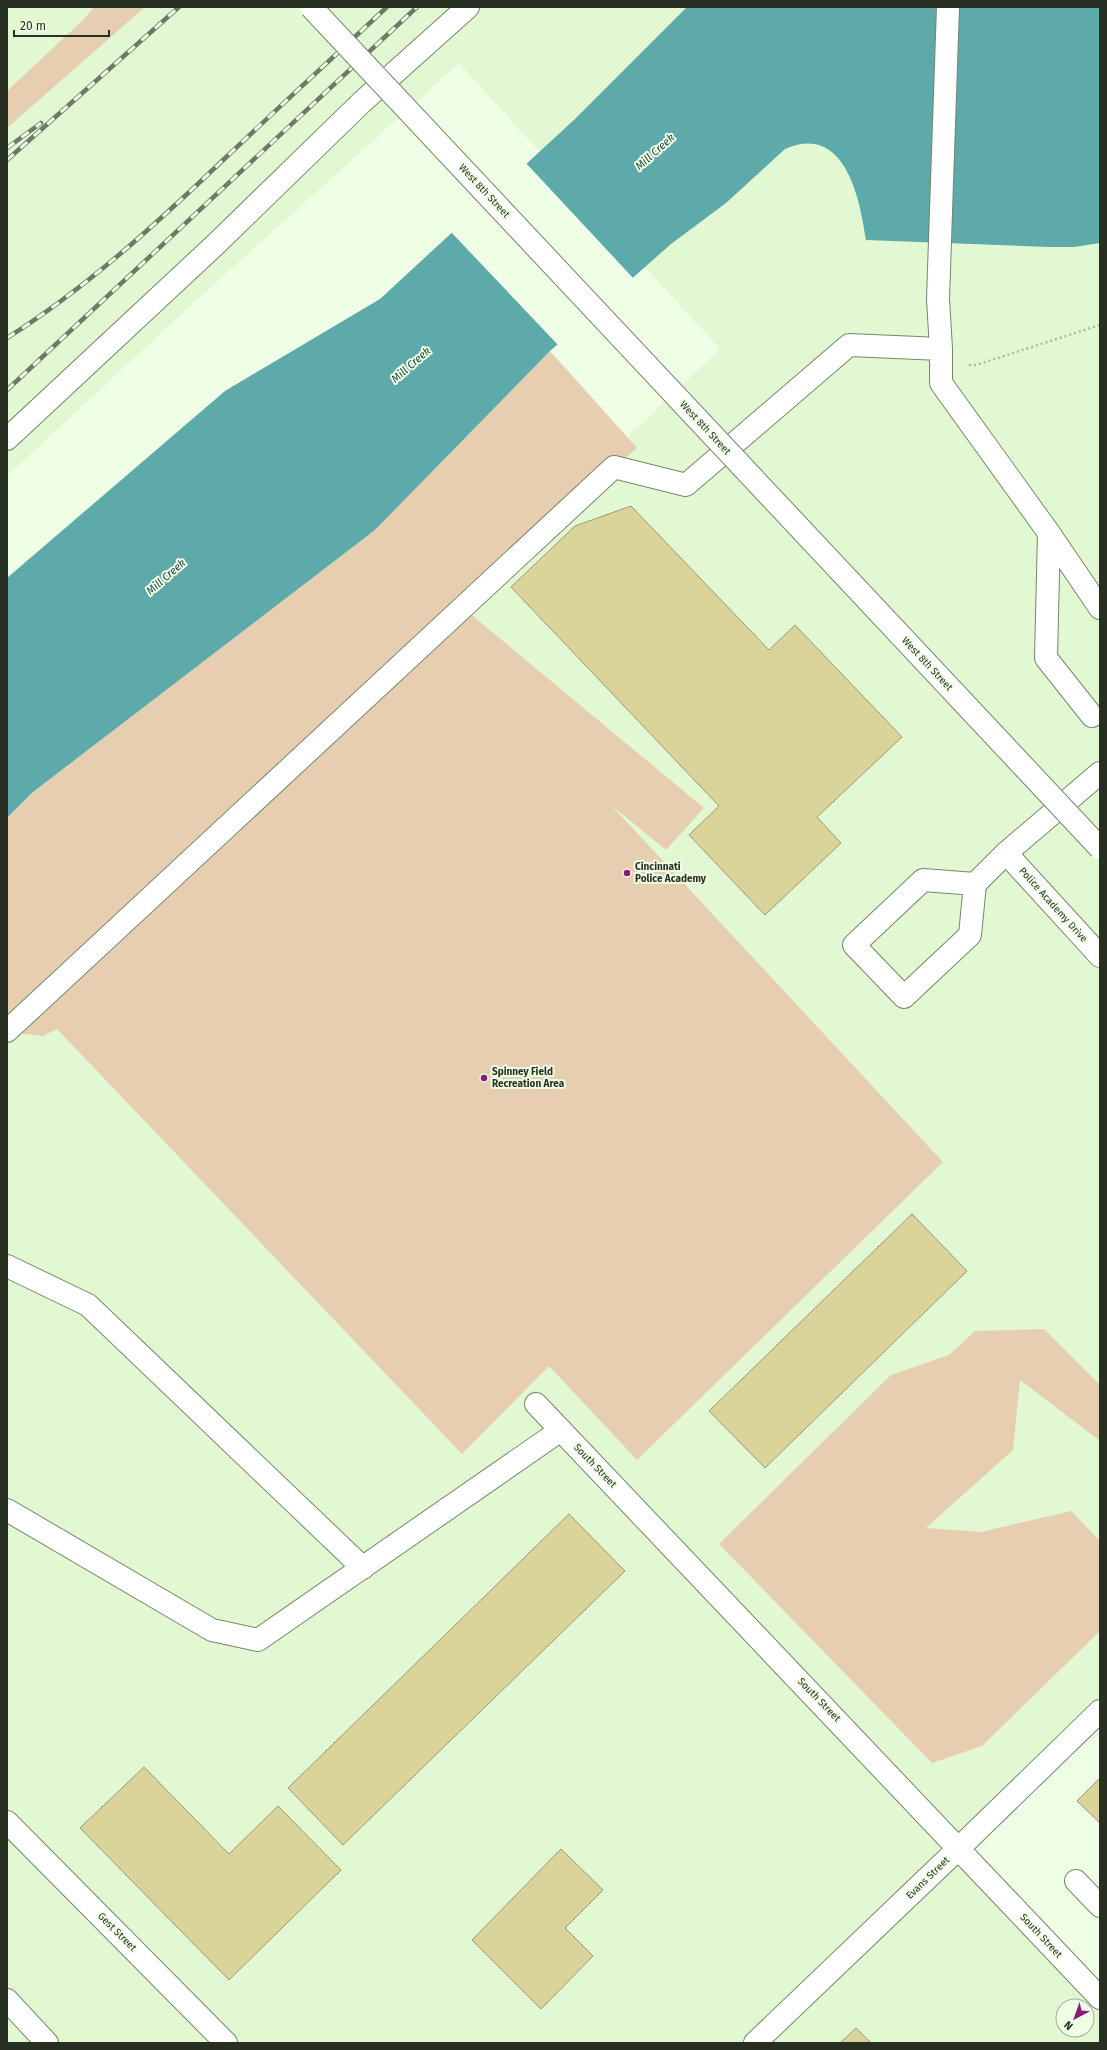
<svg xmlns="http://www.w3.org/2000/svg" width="1107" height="2050" font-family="'Fira Sans',sans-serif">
	<rect width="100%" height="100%" fill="#efffe5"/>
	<path fill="#e1f8d2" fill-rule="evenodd" d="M7 7H1100V1710L959 1848 1100 1998V2043H7V976L435 614 636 429 720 349 459 63 190 306 7 476ZM1063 2006H1087V2030H1063Z"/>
	<path fill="#e7ceb1" d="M94 7H145L7 128V91L83 20Z
		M550 351 637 448 456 602 704 808 666 850 611 805 943 1162 637 1460 549 1366 462 1454 57 1029 43 1036 7 1032V818L33 792 375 530Z
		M1044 1329 1100 1385V1441L1020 1380 1013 1450 926 1528 981 1532 1071 1511 1100 1541V1631L982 1746 932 1763 719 1544 891 1375 949 1355 975 1331Z"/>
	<path fill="#5ea9a9" d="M687 7H1100V243L1074 247H1049L866 240C860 199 845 122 785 149L726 203 671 244 550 351 375 530 33 792 7 818V578L225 391 380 299 575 119Z"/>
	<path fill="#efffe5" d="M525 162 634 279 559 346 450 231Z"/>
	<path fill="#dad39a" stroke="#9d9978" d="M631 506 769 650 795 625 902 737 817 817 841 843 765 915 689 835 719 806 511 587 575 526Z
		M912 1214 967 1271 765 1468 709 1411Z
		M569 1514 625 1571 343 1845 288 1788Z
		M144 1767 229 1854 278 1806 341 1870 229 1980 80 1828Z
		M1100 1778V1823L1077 1801Z
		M561 1849 603 1890 565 1928 593 1956 541 2009 472 1940Z
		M856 2028 871 2043H840Z"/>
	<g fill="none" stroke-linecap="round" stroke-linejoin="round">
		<g stroke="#76876b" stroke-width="24">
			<path id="minor" d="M948 7 938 299 941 349V383L1049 533 1046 658 1092 716
				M7 439 216 244 362 102 468 7
				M1049 533 1100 608
				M1006 853 1100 956
				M975 884 923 880 854 945 904 997 970 935 975 884 1006 853 1100 773
				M7 1031 614 467 686 485 849 345 941 349
				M7 1266 88 1305 363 1568
				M536 1404 1100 1998
				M7 1510 212 1630 258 1640 561 1430
				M7 1822 226 2043
				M1076 1881 1100 1906
				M7 2000 47 2043
				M755 2043 959 1848 1100 1711"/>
		</g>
		<path stroke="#adbaa5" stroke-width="2.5" stroke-dasharray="2 3" stroke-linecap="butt" d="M969 365H976L1100 325"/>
		<use href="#minor" stroke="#fff" stroke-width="22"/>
		<g stroke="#6f7968" stroke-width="4.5">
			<path id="rail" d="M7 148 41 123
				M7 160 179 7
				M7 338C86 288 154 226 221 162 276 110 331 59 387 7
				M7 390 417 7"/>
		</g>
		<use href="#rail" stroke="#efffe5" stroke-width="3" stroke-dasharray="9" stroke-linecap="butt"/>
		<g stroke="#76876b" stroke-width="24" stroke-linecap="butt">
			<path id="major-bridge" d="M311 7 1100 848"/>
		</g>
		<use href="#major-bridge" stroke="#fff" stroke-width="22"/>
	</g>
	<g fill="#8f1979" stroke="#efffe5" stroke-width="1.5">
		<circle cx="627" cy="873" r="4"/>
		<circle cx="484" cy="1078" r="4"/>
	</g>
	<g text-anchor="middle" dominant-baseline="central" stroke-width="4" stroke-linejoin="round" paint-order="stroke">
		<g font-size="10" fill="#272e22" stroke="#efffe5">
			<text transform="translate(484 191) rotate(47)">West 8th Street</text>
			<text transform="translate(705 428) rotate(47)">West 8th Street</text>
			<text transform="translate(927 664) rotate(47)">West 8th Street</text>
			<text transform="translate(1053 905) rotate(48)">Police Academy Drive</text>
			<text transform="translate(595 1466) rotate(46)">South Street</text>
			<text transform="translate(819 1700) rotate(46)">South Street</text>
			<text transform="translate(928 1878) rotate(-44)">Evans Street</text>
			<text transform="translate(117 1932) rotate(45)">Gest Street</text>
			<text transform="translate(1041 1936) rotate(47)">South Street</text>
		</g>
		<g font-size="10" font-weight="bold" fill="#272e22" stroke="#efffe5" text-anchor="start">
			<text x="635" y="867">Cincinnati<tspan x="635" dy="12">Police Academy</tspan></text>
			<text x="492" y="1072">Spinney Field<tspan x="492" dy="12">Recreation Area</tspan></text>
		</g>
		<g font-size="11" font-style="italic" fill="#163b3b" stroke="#efffe5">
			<text transform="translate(655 152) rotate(-42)">Mill Creek</text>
			<text transform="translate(411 365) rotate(-41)">Mill Creek</text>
			<text transform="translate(166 577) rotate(-41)">Mill Creek</text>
		</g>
	</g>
	<rect width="1107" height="2050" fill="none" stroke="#272e22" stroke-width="16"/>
	<g transform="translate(1075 2018) rotate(221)"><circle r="19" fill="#efffe5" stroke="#9fab97"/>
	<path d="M0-3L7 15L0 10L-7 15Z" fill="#8f1979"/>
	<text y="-6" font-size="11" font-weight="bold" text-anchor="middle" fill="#272e22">N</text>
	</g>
	<path d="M14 30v6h95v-6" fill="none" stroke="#272e22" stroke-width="2"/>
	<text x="20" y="30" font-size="12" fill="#272e22" stroke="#efffe5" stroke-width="3" paint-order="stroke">20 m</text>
</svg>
